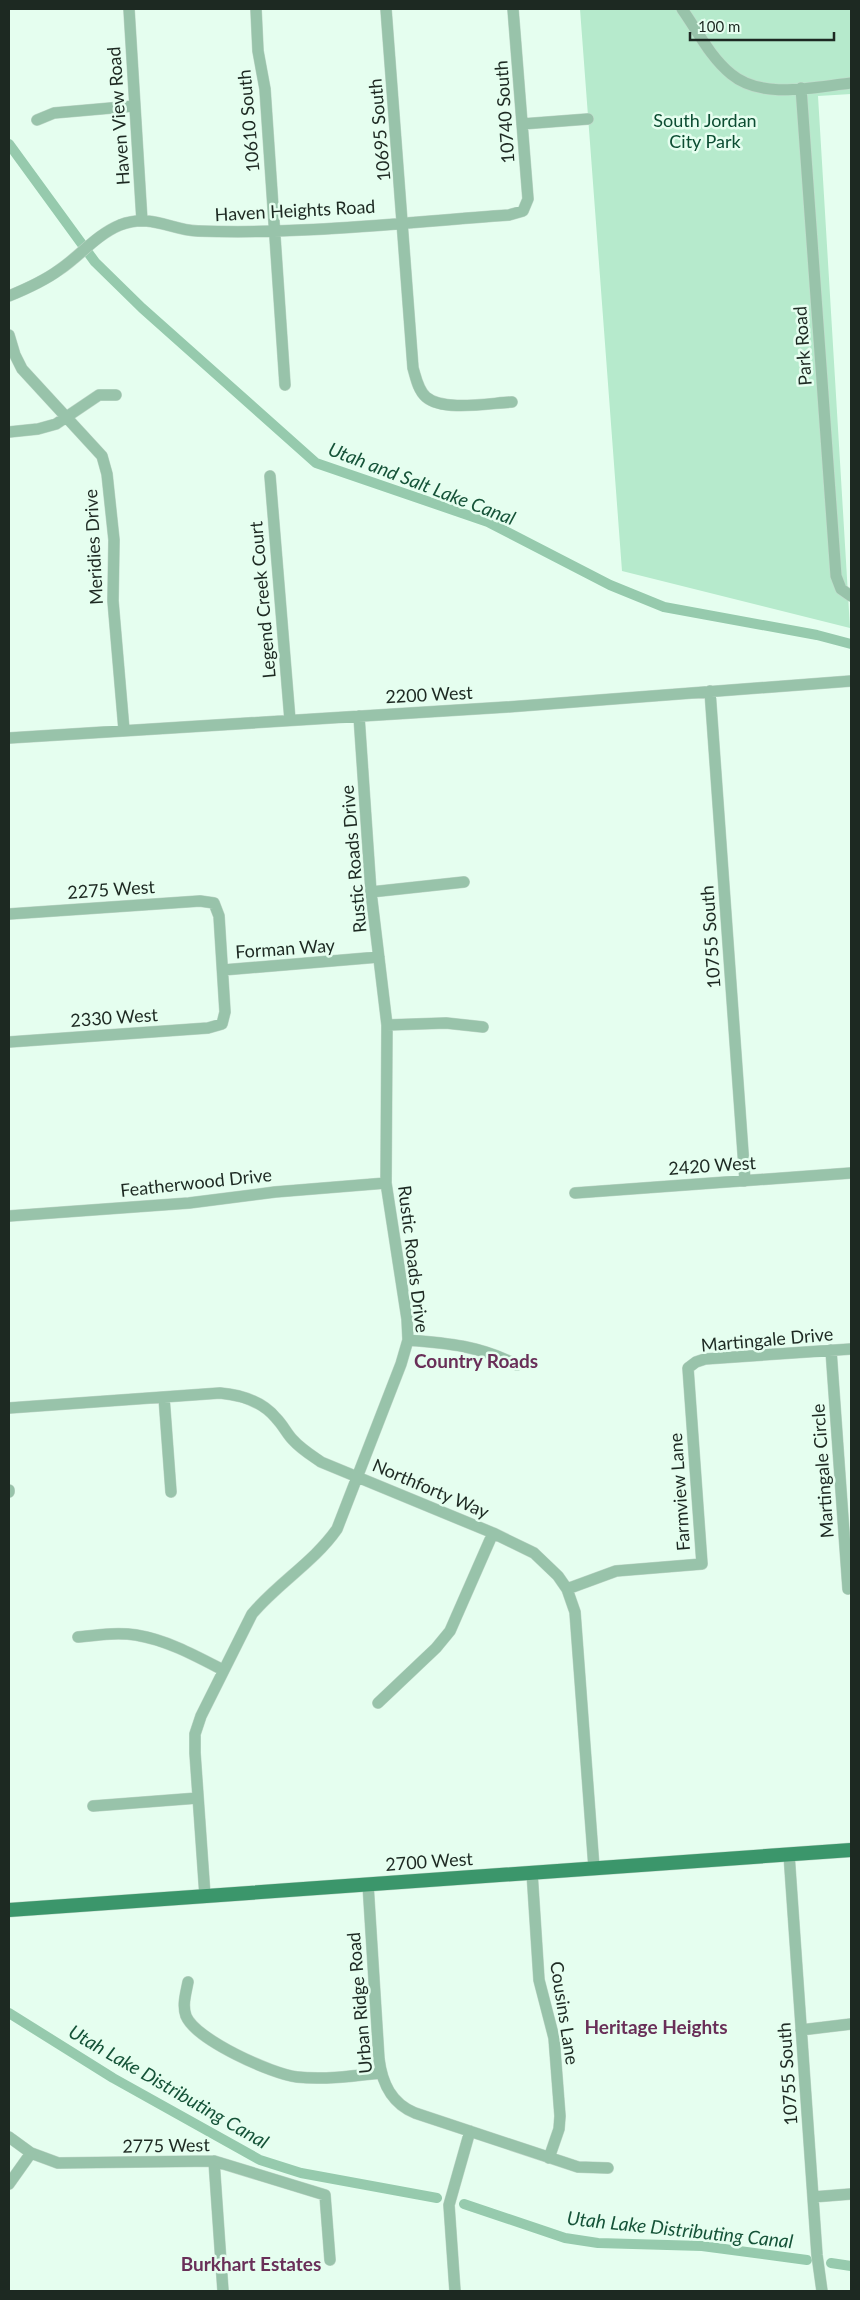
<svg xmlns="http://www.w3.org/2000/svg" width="860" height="2300" font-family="Lato,sans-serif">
	<rect width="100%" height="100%" fill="#e5feef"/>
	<path fill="#b6eacc" d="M580 9H851V94L818 96 850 628 622 571Z"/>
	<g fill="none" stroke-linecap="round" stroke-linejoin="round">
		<path stroke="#96caad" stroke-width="10" d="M9 144 95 262 142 308 316 463 488 522 610 585 664 607 817 635 851 644
			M9 2013 113 2078 260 2160 301 2173 437 2198
			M464 2204 565 2238 598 2243 702 2246 807 2260
			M831 2263 851 2266"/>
		<g stroke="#c1d8ca" stroke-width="12">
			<path id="minor" d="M129 9 142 221
				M256 9 258 51 265 89 285 385
				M386 9 413 368C416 378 418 390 426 397 443 412 490 403 512 402
				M682 9C697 30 710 57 731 74 762 100 814 87 851 83
				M801 88 836 576 841 589 851 596
				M37 120 54 113 134 106
				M522 124 588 119
				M9 296C26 289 44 281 59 270 80 256 96 235 120 225 151 213 170 230 198 231 302 235 406 222 509 215L523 211 528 199 513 9
				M9 335 15 355 22 369 102 456 107 474 114 540 113 601 124 730
				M9 432 38 429 56 424 99 395H116
				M270 476 290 720
				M710 691 745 1181
				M9 738 507 707 851 681
				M371 892 464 882
				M9 914 200 901 214 903 219 916 225 1012 222 1024 208 1028 9 1042
				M223 970 379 957
				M387 1025 446 1023 483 1027
				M575 1193 851 1173
				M9 1216 189 1203 275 1192 386 1183
				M408 1340C448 1343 480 1346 517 1365
				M831 1350 848 1589
				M164 1397 171 1492
				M9 1408 220 1393C242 1395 262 1401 276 1418 283 1425 287 1434 293 1440 301 1449 311 1455 321 1462L493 1533 534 1553 558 1576 567 1589 575 1612 594 1868
				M9 1490V1492
				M567 1589 616 1571 702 1564 688 1368 696 1362 705 1359 851 1349
				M78 1637C97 1635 117 1632 136 1635 167 1640 196 1656 223 1670
				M378 1703 436 1648 450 1631 493 1533
				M93 1806 198 1798
				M789 1854 817 2255 822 2291
				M532 1872 539 1980 554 2038 560 2116 559 2129 549 2158
				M368 1884 379 2059C382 2083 391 2103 415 2113L578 2167 608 2168
				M205 1896 195 1753V1734L201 1716 252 1614C278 1583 314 1562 337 1529L401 1364 408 1340 407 1319 386 1183 387 1025 371 892 359 716
				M188 1982C186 1993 182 2005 186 2016 196 2040 272 2074 297 2077 324 2080 354 2076 381 2073
				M801 2030 851 2024
				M9 2137 31 2153 58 2163 214 2161 325 2195 330 2260
				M214 2161 223 2291
				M9 2184 31 2153
				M813 2197 851 2194
				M455 2291 449 2205 470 2131"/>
		</g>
		<g stroke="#c1d8ca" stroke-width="15">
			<path id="major" d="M9 1910 851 1850"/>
		</g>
		<use href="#minor" stroke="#98c3aa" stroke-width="11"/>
		<use href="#major" stroke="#3b966b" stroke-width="14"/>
	</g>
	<g text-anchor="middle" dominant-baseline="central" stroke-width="5" stroke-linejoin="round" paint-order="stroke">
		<g font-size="18" fill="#1d2922" stroke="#e5feef">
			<text transform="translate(504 112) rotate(-94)">10740 South</text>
			<text transform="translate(118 116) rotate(-94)">Haven View Road</text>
			<text transform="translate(248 121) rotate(-95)">10610 South</text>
			<text transform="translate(379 130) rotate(-95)">10695 South</text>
			<text transform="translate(295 210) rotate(-3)">Haven Heights Road</text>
			<text transform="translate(802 346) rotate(-94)">Park Road</text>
			<text transform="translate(93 547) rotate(-93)">Meridies Drive</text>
			<text transform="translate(262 600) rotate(-95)">Legend Creek Court</text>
			<text transform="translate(429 694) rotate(-3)">2200 West</text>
			<text transform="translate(353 859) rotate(-95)">Rustic Roads Drive</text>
			<text transform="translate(111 889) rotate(-4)">2275 West</text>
			<text transform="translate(710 937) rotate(-94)">10755 South</text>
			<text transform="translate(285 948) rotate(-4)">Forman Way</text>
			<text transform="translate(114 1017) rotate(-4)">2330 West</text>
			<text transform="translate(712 1165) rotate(-4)">2420 West</text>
			<text transform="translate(196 1182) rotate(-6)">Featherwood Drive</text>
			<text transform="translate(414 1259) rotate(83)">Rustic Roads Drive</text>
			<text transform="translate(767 1339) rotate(-5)">Martingale Drive</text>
			<text transform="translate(822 1471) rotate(-94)">Martingale Circle</text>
			<text transform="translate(431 1488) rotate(23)">Northforty Way</text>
			<text transform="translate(679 1492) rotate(-94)">Farmview Lane</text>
			<text transform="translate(429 1861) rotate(-4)">2700 West</text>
			<text transform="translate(359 2003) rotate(-95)">Urban Ridge Road</text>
			<text transform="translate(565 2013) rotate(81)">Cousins Lane</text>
			<text transform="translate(787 2074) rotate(-94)">10755 South</text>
			<text transform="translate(166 2145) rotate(-1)">2775 West</text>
		</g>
		<g font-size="18" fill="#0c4d32" stroke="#e5feef">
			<text x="705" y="120">South Jordan<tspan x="705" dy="21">City Park</tspan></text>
		</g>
		<g font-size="19" font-style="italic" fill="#155338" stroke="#e5feef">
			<text transform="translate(422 483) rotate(21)">Utah and Salt Lake Canal</text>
			<text transform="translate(169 2086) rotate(30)">Utah Lake Distributing Canal</text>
			<text transform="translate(680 2229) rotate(6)">Utah Lake Distributing Canal</text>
		</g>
		<g font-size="19" font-weight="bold" fill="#692f58" stroke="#e5feef">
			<text x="476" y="1360">Country Roads</text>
			<text x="656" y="2026">Heritage Heights</text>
			<text x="251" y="2263">Burkhart Estates</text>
		</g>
	</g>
	<rect width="860" height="2300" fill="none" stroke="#1d2922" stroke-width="20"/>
	<path d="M690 32v8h144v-8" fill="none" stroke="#1d2922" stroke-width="2.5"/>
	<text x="698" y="32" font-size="15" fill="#1d2922" stroke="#e5feef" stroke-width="4" paint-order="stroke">100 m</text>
</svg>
